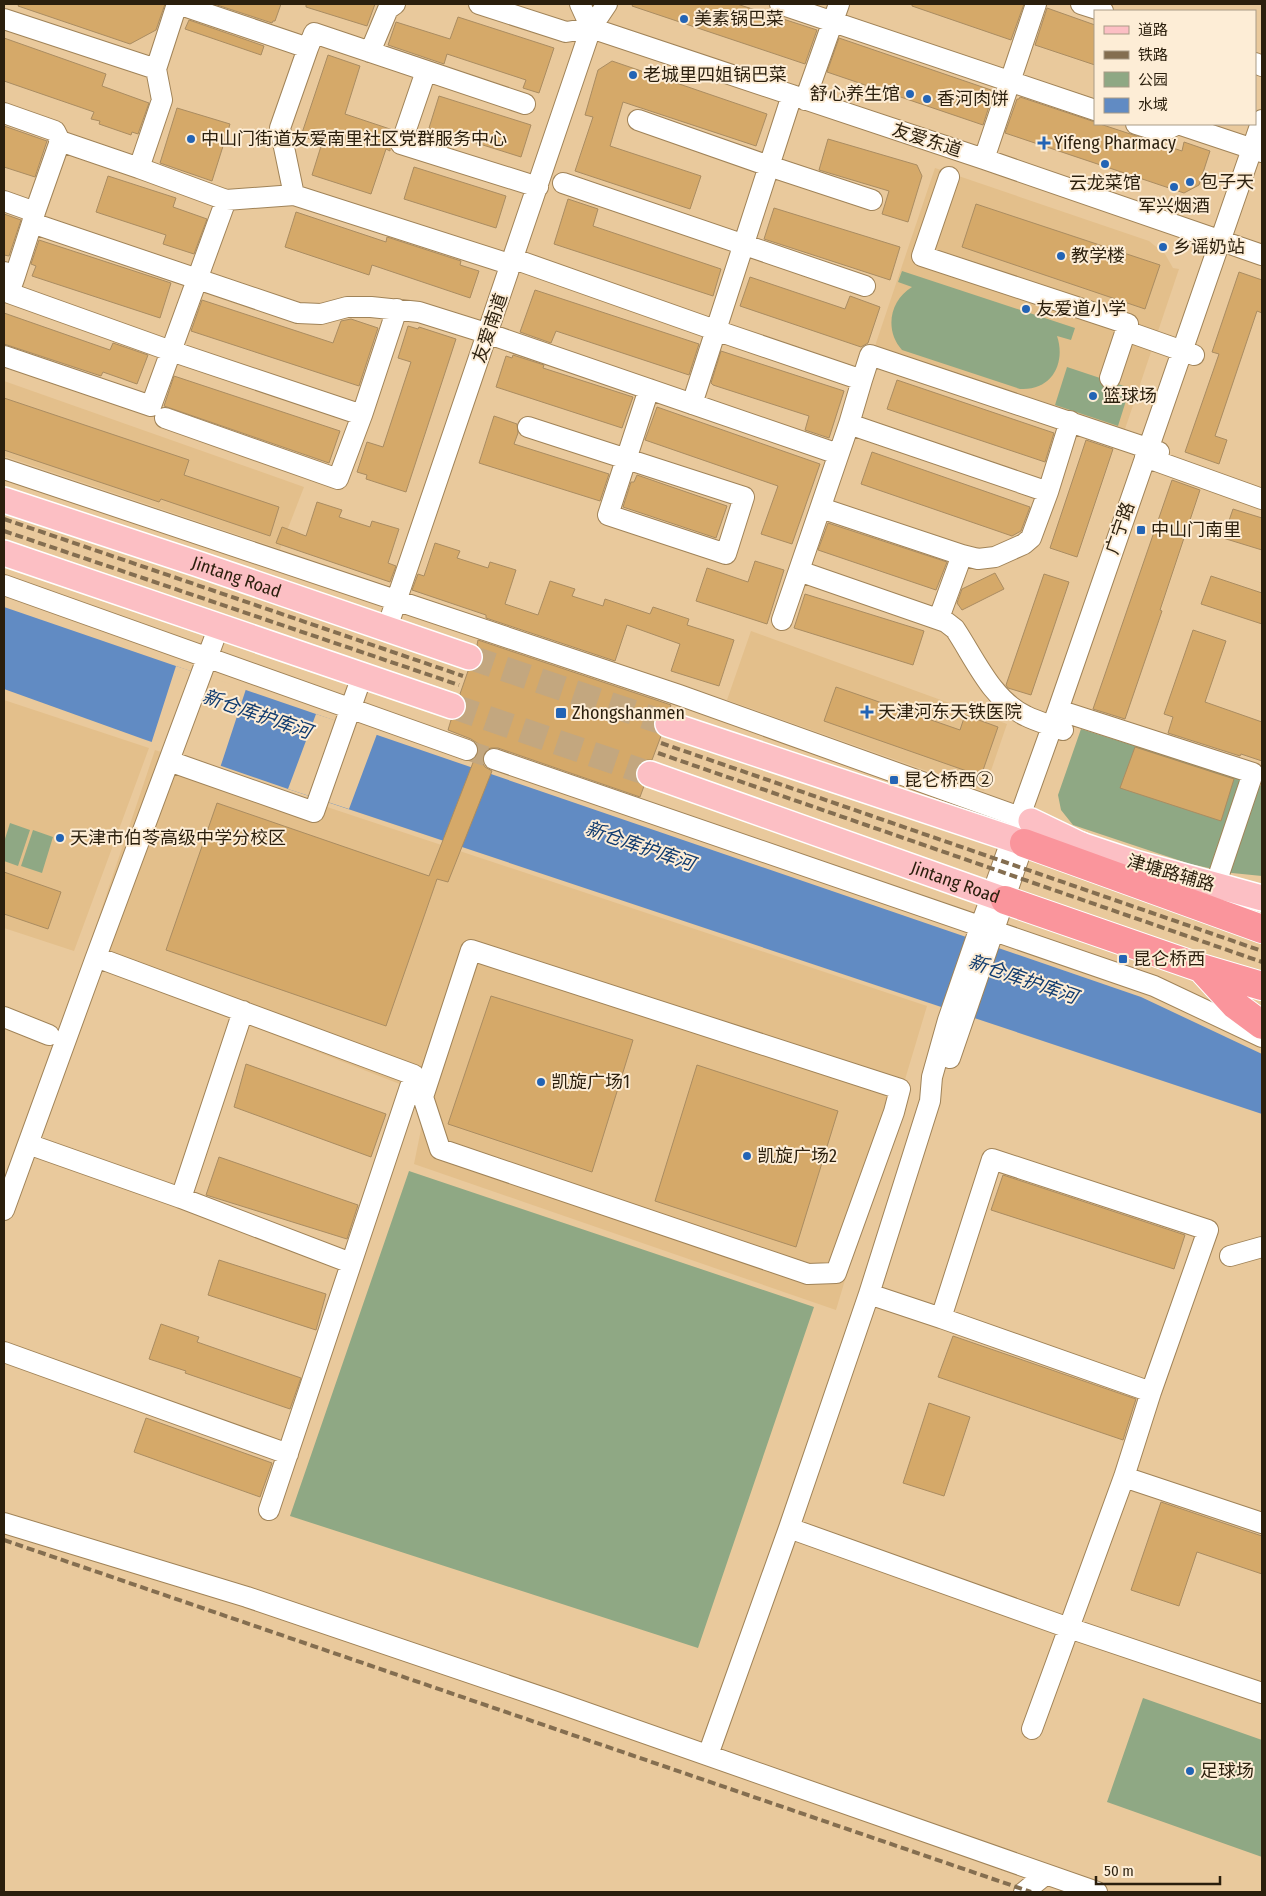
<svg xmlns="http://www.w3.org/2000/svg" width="1266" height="1896" font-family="'Fira Sans Condensed','Noto Sans SC',sans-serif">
	<rect width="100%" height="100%" fill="#e9c99c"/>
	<path fill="#e3bf8b" d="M935 168 1149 241 1165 254 1173 268 1179 269 1124 432 874 349Z
		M4 381 304 487 280 549 4 456Z
		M751 631 1007 724 984 791 727 700Z
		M4 700 149 748 74 951 4 928Z
		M155 750 927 1006 836 1310 414 1164 428 1095 84 961Z"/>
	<path fill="#8fa884" d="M902 271 1075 328 1071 340 1057 336C1066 363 1052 391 1020 389L902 350C884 330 890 300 912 287L898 282Z
		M1067 367 1130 388 1118 426 1055 405Z
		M1081 729 1262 786V876L1232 873 1190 864 1073 825 1061 810 1058 795Z
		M10 823 30 830 18 866 4 861V842Z
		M33 830 53 837 42 873 21 866Z
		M409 1171 814 1307 698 1648 290 1516Z
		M1143 1698 1262 1740V1857L1107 1802Z"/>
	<path fill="#618bc3" d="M4 607 1141 997 1262 1054V1114L288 789 143 739 4 689Z"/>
	<path fill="#e9c99c" d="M176 666 246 689 220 768 151 744Z
		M316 714 377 734 349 809 288 789Z"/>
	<path fill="#d5a969" stroke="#aa8c61" d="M19 4H165L156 30 130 44 18 6Z
		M214 4H281L275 21H273L272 23Z
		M306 4H375L367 26 306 7Z
		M633 4H737L817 30 805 64 632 6Z
		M912 4H1024L1011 40 912 6Z
		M1047 8 1095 25V65L1035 45Z
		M458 17 554 48 539 93 523 88 526 80 447 54 444 64 388 45 396 22 450 39Z
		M189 20 264 46 261 55 185 29Z
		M4 38 106 74 102 86 149 103 138 134 132 132 131 135 99 124 100 121 91 119 94 112 4 81Z
		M839 38 994 91 983 125 827 72Z
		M328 55 360 66 345 114 393 130 390 141V151L386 149 371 194 312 175 322 143 301 136Z
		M612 61 767 114 756 146 623 102 610 146 701 176 690 209 575 171 593 117 585 115 598 70Z
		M439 96 531 125 521 157 429 128Z
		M1020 97 1095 122V124H1100L1182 151 1184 142 1210 151 1199 185 1184 193 1005 133 1017 99H1019Z
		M177 108 230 124 212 181 160 163Z
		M4 126 47 141 35 177 4 167Z
		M828 139 917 165 922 176 908 222 882 214 889 191 819 170Z
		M414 167 506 196 496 228 404 199Z
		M108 176 176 198 173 207 207 219 194 254 163 244 166 235 96 212Z
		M568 199 598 209 593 226 721 269 713 296 554 244Z
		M976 204 1160 265 1145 309 962 247Z
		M774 208 900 247 890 280 764 239Z
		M296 212 386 242 387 237 461 261 460 265 479 271 470 298 372 265 369 275 285 247Z
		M4 214 21 220 9 256 4 255Z
		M39 240 171 283 160 318 32 276 36 266 31 264Z
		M1239 272 1262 280V313L1257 311 1215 436 1227 440 1219 464 1185 452 1219 354 1212 352Z
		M750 277 845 309 850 296 880 307 868 343 861 347 740 306Z
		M535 290 699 344 689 375 556 331 551 343 520 332Z
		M202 300 333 343 341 321 351 319 378 328 359 386 191 331Z
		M4 313 110 350 113 343 148 355 137 384 103 372 101 376 4 344Z
		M408 326 418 329 419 327 456 339 406 492 366 479 367 475 357 472 367 442 383 447 411 362 398 358Z
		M721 351 844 391 829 438 805 430 809 416 713 385 711 383Z
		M513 355 544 365 543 368 633 397 622 428 496 387 506 356 512 358Z
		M174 376 340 431 329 463 164 406Z
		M897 380 1054 433 1045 462 887 409Z
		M4 398 189 460 184 475 279 507 270 536 161 499 159 502 4 450Z
		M657 407 820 464 792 544 761 534 778 486 645 440Z
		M494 416 517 424 518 433 514 444 609 474 600 501 479 463Z
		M1086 440 1113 449 1077 557 1050 548Z
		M872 452 1030 507 1021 531 1012 536 861 484Z
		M637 475 727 506 716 538 623 507 631 482H634Z
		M1172 480 1200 490 1160 610 1162 611 1125 719 1093 709Z
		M317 502 342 510 339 517 370 527 372 521 399 529 388 563 396 566 390 582 276 543 282 527 306 536Z
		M1233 509 1262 518V550L1223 538Z
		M828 523 947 562 936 590 818 550Z
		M435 543 460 551 457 558 488 568 490 562 516 570 505 604 538 615 550 581 575 589 572 596 603 606 605 599 650 614 653 607 689 619 687 625 734 640 719 686 671 671 680 644 627 625 615 661 486 618V615L412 590 418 574 424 576Z
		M755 561 784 570 767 624 696 601 707 568 748 582Z
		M995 573 1004 589 962 610 957 603 962 589Z
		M1044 574 1069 582 1031 695 1008 688 1006 685Z
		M1211 576 1262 593V624L1201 604Z
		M805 594 924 631 913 665 794 628Z
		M1193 630 1226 641 1205 702 1262 722V761L1241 754 1240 756 1168 733 1173 717 1164 714Z
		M478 640 671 705 669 710 659 713 655 719 654 727 661 736 652 760H647L641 763 636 770V777L639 783 644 786 640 797 498 748H491L486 750 483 756 482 762 485 767 492 771 448 882 437 879 386 1026 166 950 217 803 429 876 474 760 478 754 480 745 471 739 448 730 451 720 461 717 465 711 466 703 460 694 468 671 478 668 483 661V654L477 645Z
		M836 687 960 730 965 715 998 727 981 776 824 721Z
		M1135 747 1234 779 1221 821 1120 788Z
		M4 872 61 892 48 929 4 914Z
		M491 996 633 1040 592 1172 448 1124Z
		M246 1064 386 1114 371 1157 234 1107Z
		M697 1065 838 1111 796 1247 655 1201Z
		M219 1157 358 1205 347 1239 206 1195Z
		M1003 1175 1185 1235 1174 1269 991 1210Z
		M219 1260 326 1294 316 1330 208 1295Z
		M161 1324 199 1337 197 1342 301 1378 290 1409 185 1373 186 1371 149 1359Z
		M953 1336 1136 1399 1123 1440 938 1377Z
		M929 1403 970 1417 944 1496 903 1483Z
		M146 1418 272 1463 260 1497 134 1452Z
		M1161 1502 1262 1536V1574L1197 1552 1179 1606 1131 1590Z"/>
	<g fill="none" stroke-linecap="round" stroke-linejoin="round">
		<path stroke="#c3a77f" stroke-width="20" stroke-dasharray="20 10" stroke-linecap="butt" d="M467 750 494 759"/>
		<path stroke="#c3a77f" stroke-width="25" stroke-dasharray="25 12" stroke-linecap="butt" d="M469 657 668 724
			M452 706 650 774"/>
		<g stroke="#a08358" stroke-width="22">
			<path id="minor" d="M178 4 308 48 280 128 294 195 512 265
				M479 4 566 32 591 28
				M580 4 591 28
				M780 4 1095 110
				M1081 4 1103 11
				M4 19 156 69 177 4
				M591 28 984 159 1262 255
				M308 48 314 33 525 104
				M370 52 388 9 395 4
				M1255 63 1262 66
				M426 71 401 144 538 187
				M805 100 839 4
				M4 113 55 131 60 141
				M638 120 769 166 872 200
				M1136 124 1162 132 1178 124 1262 152
				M984 159 1036 4
				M949 177 922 256 1128 324 1110 378
				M563 183 865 286
				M226 200 294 195
				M4 201 35 212 32 223 298 313 321 314 347 307H371L419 312 489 334 838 454
				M35 212 60 141 139 168
				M514 259 715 330 862 380 849 424 782 620
				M4 272 15 276 9 293 171 351 362 415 397 309
				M15 276 32 223
				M1126 331 1194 355
				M4 356 151 406 226 200 139 168 162 100 156 69
				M862 380 870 355 1159 452
				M692 404 792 95
				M165 418 338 479 362 415
				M849 424 1048 492
				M528 427 744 497 726 554 608 515 649 389
				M1145 457 1262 499
				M4 469 679 695 1031 821
				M821 508 962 555
				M799 571 946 622 955 629C975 659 992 700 1026 716 1038 722 1051 725 1063 730
				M4 585 467 750
				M939 618 962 555 978 559 995 557 1024 544 1031 538 1048 492 1070 421
				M219 626 96 957 414 1075 269 1510
				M387 628 591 28 607 4
				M1058 710 1253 773 1215 886
				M494 759 1154 986 1262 1037
				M169 761 314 812 362 676
				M471 950 900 1089 894 1112 836 1273 808 1274 440 1149 423 1097Z
				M4 1017 49 1035
				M950 1058 1024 842
				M28 1144 181 1198 351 1263
				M181 1198 243 1011
				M4 1210 96 957
				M1230 1256 1262 1247
				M869 1294 941 1318 992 1159 1208 1230 1151 1392 1124 1477 1032 1729
				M941 1318 1151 1392
				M4 1352 288 1454
				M1124 1477 1262 1523
				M4 1523 247 1597 553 1701 1097 1892
				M789 1528 1069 1628 1262 1693
				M708 1755 789 1528 869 1294 930 1101 932 1077 948 1020 977 936 1058 710 1262 120
				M1024 1892 1045 1875"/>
		</g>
		<g stroke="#fff" stroke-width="28">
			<g id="major">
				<path id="s1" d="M4 500 198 564 469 657"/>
				<path d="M4 553 452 706"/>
				<path d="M668 724 1024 843 1081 845"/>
				<path id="s2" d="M650 774 1005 900"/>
				<path d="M1031 821 1081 845 1135 863 1262 898"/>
			</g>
		</g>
		<g stroke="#fff" stroke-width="30">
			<path id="highway" d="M1024 843 1262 929
				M1005 900 1201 968 1262 986
				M1201 968 1235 1005 1262 1025"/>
		</g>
		<use href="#minor" stroke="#fff" stroke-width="20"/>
		<use href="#major" stroke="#fcbfc4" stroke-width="25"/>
		<use href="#highway" stroke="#fa959c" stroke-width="28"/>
		<path stroke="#846e50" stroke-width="4" stroke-dasharray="8 4" stroke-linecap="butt" d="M4 519 463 676
			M4 531 459 685
			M661 743 1262 951
			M658 753 1262 962
			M4 1540 1031 1892"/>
	</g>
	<g fill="#2364b5" stroke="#fdedd6" stroke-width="2">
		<circle cx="684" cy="19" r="5"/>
		<circle cx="633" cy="75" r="5"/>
		<circle cx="910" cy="94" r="5"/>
		<circle cx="927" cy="99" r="5"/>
		<circle cx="191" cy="139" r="5"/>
		<path d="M1041.5 135.5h5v5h5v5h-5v5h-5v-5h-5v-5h5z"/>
		<circle cx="1105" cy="164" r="5"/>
		<circle cx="1190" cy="182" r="5"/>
		<circle cx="1174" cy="187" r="5"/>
		<circle cx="1163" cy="247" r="5"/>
		<circle cx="1061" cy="256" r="5"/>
		<circle cx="1026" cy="309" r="5"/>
		<circle cx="1093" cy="396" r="5"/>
		<rect x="1136" y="525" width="10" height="10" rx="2.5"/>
		<path d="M864.5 704.5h5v5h5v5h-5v5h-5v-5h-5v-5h5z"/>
		<rect x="555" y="707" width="12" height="12" rx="2.5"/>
		<rect x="889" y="775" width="10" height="10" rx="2.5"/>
		<circle cx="60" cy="838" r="5"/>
		<rect x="1118" y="954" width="10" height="10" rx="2.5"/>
		<circle cx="541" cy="1082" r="5"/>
		<circle cx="747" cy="1156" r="5"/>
		<circle cx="1190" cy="1771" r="5"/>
	</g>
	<g text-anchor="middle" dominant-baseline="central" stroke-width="4" stroke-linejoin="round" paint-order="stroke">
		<g font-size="18" fill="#2b1f0d" stroke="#fdedd6" text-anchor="start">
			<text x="694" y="19">美素锅巴菜</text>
			<text x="643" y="75">老城里四姐锅巴菜</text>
			<text x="900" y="94" text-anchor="end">舒心养生馆</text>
			<text x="937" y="99">香河肉饼</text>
			<text x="201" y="139">中山门街道友爱南里社区党群服务中心</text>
			<text x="1054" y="143">Yifeng Pharmacy</text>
			<text x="1200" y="182">包子天</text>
			<text x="1105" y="183" text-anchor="middle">云龙菜馆</text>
			<text x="1174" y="206" text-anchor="middle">军兴烟酒</text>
			<text x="1173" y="247">乡谣奶站</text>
			<text x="1071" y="256">教学楼</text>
			<text x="1036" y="309">友爱道小学</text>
			<text x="1103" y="396">篮球场</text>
			<text x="1151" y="530">中山门南里</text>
			<text x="878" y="712">天津河东天铁医院</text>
			<text x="572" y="713">Zhongshanmen</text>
			<text x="904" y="780">昆仑桥西②</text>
			<text x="70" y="838">天津市伯苓高级中学分校区</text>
			<text x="1133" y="959">昆仑桥西</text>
			<text x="551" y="1082">凯旋广场1</text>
			<text x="757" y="1156">凯旋广场2</text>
			<text x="1200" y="1771">足球场</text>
		</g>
		<g font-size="18" fill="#2b1f0d" stroke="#fdedd6">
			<text transform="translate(927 140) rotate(18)">友爱东道</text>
			<text transform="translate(490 328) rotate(-71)">友爱南道</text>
			<text transform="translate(1120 528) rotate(-71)">广宁路</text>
			<text stroke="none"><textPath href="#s1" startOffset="245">Jintang Road</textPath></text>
			<text transform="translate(1171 873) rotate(16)">津塘路辅路</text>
			<text stroke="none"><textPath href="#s2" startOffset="324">Jintang Road</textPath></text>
		</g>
		<g font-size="19" font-style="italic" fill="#103b6f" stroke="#fdedd6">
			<text transform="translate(257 714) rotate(19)">新仓库护库河</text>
			<text transform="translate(640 846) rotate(19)">新仓库护库河</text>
			<text transform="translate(1023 979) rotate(19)">新仓库护库河</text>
		</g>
	</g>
	<rect width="1266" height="1896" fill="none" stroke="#2b1f0d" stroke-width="10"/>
	<rect x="1094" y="10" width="162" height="115" fill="#fdedd6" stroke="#a99b86"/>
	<rect x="1104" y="26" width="25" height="8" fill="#fcbfc4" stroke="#a99b86"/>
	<text x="1138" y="35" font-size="15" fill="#2b1f0d">道路</text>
	<rect x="1104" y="51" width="25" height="8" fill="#846e50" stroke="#a99b86"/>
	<text x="1138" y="60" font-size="15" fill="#2b1f0d">铁路</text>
	<rect x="1104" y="72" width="25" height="15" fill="#8fa884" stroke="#a99b86"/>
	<text x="1138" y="85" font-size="15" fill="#2b1f0d">公园</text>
	<rect x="1104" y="98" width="25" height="15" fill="#618bc3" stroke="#a99b86"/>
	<text x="1138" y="110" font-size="15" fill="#2b1f0d">水域</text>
	<path d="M1096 1876v8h124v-8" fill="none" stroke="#2b1f0d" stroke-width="2.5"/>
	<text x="1104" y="1876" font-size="15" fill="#2b1f0d" stroke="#fdedd6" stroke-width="4" paint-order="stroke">50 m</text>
</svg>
